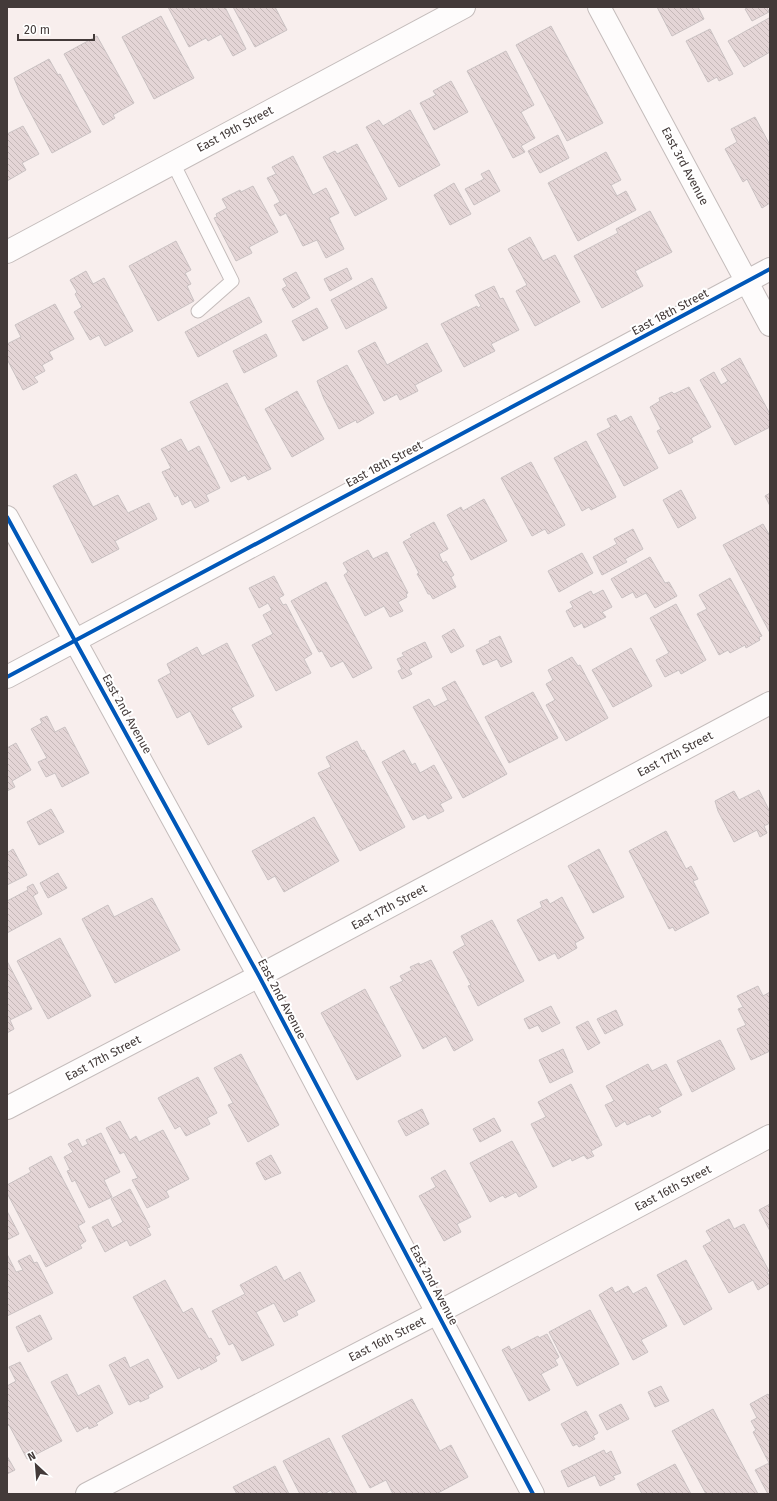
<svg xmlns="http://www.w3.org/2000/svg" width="777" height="1501" font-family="'Fira Sans',sans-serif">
	<defs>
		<pattern id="building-back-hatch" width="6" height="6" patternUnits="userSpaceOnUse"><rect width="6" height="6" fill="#e4d5d6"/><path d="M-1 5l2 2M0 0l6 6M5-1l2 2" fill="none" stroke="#c5b8b8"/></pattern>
	</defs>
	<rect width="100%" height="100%" fill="#f8eeed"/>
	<path fill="url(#building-back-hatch)" stroke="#cac2c3" d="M168 7H225L246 49 233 56 221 34 208 41 206 38 189 47Z
		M233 7H275L287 30 255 47Z
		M657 7H698L704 19 672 36Z
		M749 7H767L769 12 752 21 745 9Z
		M161 16 194 78 154 99 122 37Z
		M769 18 770 20V47L768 49 770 52 744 67 728 41Z
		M551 26 603 123 567 141 516 45Z
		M710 29 733 74 719 81 717 77 708 82 686 41Z
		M97 36 134 103 113 115 115 118 103 125 64 54Z
		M506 51 534 105 521 112 535 138 521 146 525 152 513 158 467 71Z
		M49 59 58 75 60 74 91 132 52 153 21 95 14 78Z
		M451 81 468 112 434 130 420 103 436 95 433 91Z
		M410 110 440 165 399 187 366 127 379 120 383 126Z
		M755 117 770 145V203L762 208 747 179 743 182 725 149 737 142 731 129Z
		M23 126 39 154 22 163 26 170 7 181V134Z
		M558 135 569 158 540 173 528 151Z
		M357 144 387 199 355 216 323 157 335 151 337 154Z
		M606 152 621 180 611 185 617 196 626 191 636 210 578 241 548 183Z
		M293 156 313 195 326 188 339 213 329 218 344 249 326 258 317 240 303 246 286 213 280 216 274 205 280 202 267 178 276 174 272 167Z
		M489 170 500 191 474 205 465 189 484 179 481 174Z
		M454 183 471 214 450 225 434 195Z
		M253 186 278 232 249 247 252 253 236 261 214 218 217 217 216 214 227 208 222 199 240 190 241 192Z
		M650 211 672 252 635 271 643 286 602 308 574 256 618 233 616 229Z
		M530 237 543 261 555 255 580 302 535 326 516 291 527 285 508 249Z
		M176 241 191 270 185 273 191 284 187 286 194 301 158 321 129 266Z
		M347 268 352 279 330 291 324 279Z
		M86 271 93 284 104 278 133 331 105 346 99 335 90 340 74 312 82 307 75 294 77 292 70 280Z
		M296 272 310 298 293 308 282 289 287 286 283 279Z
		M372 278 387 308 346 329 331 300Z
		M494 286 500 299 503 298 519 330 491 344 495 351 464 367 441 324 477 306 478 308 481 306 475 295Z
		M249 297 262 322 198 357 185 332Z
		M55 304 74 339 49 352 53 359 42 365 45 371 34 377 38 382 23 390 7 359V344L21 337 15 325Z
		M317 308 328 328 303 341 292 321Z
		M266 334 277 356 244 373 233 351Z
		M375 342 387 365 427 343 442 371 415 385 418 391 400 400 397 394 384 401 358 351Z
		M740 358 770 414V427L735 445 700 380 714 372 721 385 728 381 721 369Z
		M347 365 374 413 357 423 356 420 339 429 324 399 317 381Z
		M227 383 271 469 248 480 245 475 231 482 190 402Z
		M689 387 711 427 691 438 693 442 669 454 657 431 661 429 650 407 660 401 659 398 672 392 674 394Z
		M297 391 324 439 292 457 265 409Z
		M616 415 620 422 631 416 658 468 624 486 597 434 611 427 607 419Z
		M181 439 188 452 199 446 220 488 206 495 209 501 195 508 191 500 182 505 178 495 175 497 162 472 171 468 161 449Z
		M586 441 616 497 591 510 589 507 582 511 554 458Z
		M531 462 565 525 548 534 545 529 532 536 501 478Z
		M76 474 93 507 118 495 128 513 149 503 157 519 115 541 119 549 92 563 53 486Z
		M681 490 696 518 678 528 663 500Z
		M770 493V506L765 496Z
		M484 499 507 541 471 560 447 515 461 507 463 511Z
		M434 522 448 549 439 554 443 563 446 561 454 575 451 577 456 587 433 599 430 594H428L423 584 417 574 419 573 403 542 412 537 410 535Z
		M763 524 770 536V633L723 545Z
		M633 529 643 549 625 559 627 562 602 575 593 557 617 544 614 539Z
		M368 550 373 559 387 552 408 593 406 594 407 597 398 602 403 611 390 617 384 606 365 616 344 575 348 572 343 563Z
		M582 553 593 573 559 592 548 571Z
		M650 557 665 583 669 582 677 596 655 608 646 593 636 598 633 592 622 598 611 579Z
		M274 576 284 595 279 598 283 605 286 604 312 654 304 659 311 673 276 691 252 645 273 634 263 615 272 610 268 603 259 608 249 588Z
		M730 578 762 636 759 637 760 640 746 648 745 645 730 653 728 650 719 655 697 614 707 609 699 595Z
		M326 582 372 668 353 678 343 661 331 667 322 651 319 652 291 601Z
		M603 590 612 607 602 612 606 617 584 628 582 623 574 627 566 611 573 607 570 602 591 591 593 595Z
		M676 604 706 660 681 674 679 670 665 677 656 660 669 653 650 618Z
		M454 629 464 646 451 653 442 636Z
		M500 636 512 662 501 667 497 659 483 665 476 650 490 643 489 641Z
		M425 642 432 657 409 669 412 674 402 679 398 671 402 669 397 659 404 656 402 653Z
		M227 643 254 696 231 708 242 727 208 745 190 711 177 718 158 680 171 673 167 664 197 647 202 656Z
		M631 648 652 686 613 707 592 670Z
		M572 657 578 666 580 665 608 718 566 741 546 705 555 700 546 684 553 680 548 670Z
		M455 681 507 774 463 798 413 707 429 699 434 707 448 700 442 688Z
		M533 692 558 738 509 763 485 717Z
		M47 716 55 732 65 727 89 773 62 787 55 773 46 777 38 762 47 758 31 729 42 723 40 719Z
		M357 741 362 751 364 750 405 827 360 851 318 773 331 767 326 757Z
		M16 743 31 770 12 781 15 787 7 791V748Z
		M404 750 412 765 415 763 420 773 434 765 452 798 440 804 444 811 428 819 425 814 413 820 382 762Z
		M759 790 770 812V823L764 826 767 833 760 837 757 830 734 842 718 811 715 801 734 791 739 800Z
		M51 809 64 832 39 845 27 822Z
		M314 817 339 861 284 892 275 876 268 880 252 851Z
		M666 831 686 869 691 866 698 879 693 881 709 913 675 931 673 927 669 929 629 851Z
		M13 849 27 875 7 885V853Z
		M599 849 624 897 593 913 568 866Z
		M58 873 67 888 48 898 40 883Z
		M33 884 38 893 33 896 42 914 7 933V901L28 890 27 887Z
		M562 897 584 938 575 943 577 948 558 959 555 953 539 961 517 920 542 907 540 902 547 899 550 904Z
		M152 898 180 950 115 983 82 919 108 905 114 917Z
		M492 920 524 981 478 1006 468 986 471 985 453 952 465 945 461 936Z
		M60 938 91 996 48 1019 17 961Z
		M431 960 473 1040 454 1051 446 1036 423 1049 390 987 403 981 400 976 412 970 410 967 419 963 420 965Z
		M7 961 32 1009 10 1020 14 1029 7 1033Z
		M758 986 763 996 770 992V1051L751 1060 737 1029 746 1025 738 1009 743 1007 737 996Z
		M365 989 401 1056 357 1080 321 1013Z
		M551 1006 560 1023 542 1032 538 1025 529 1029 524 1019Z
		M616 1010 623 1025 605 1034 597 1019Z
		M588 1021 600 1043 588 1050 576 1027Z
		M720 1040 735 1069 692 1092 677 1061Z
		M563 1049 573 1072 550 1083 539 1060Z
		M241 1054 279 1125 248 1142 228 1105 233 1103 214 1068Z
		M648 1064 652 1071 666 1064 682 1095 658 1108 661 1112 652 1117 650 1114 627 1125 625 1121 616 1127 605 1105 614 1101 606 1086Z
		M198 1077 217 1113 207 1118 210 1124 186 1136 180 1126 175 1129 158 1098Z
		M571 1084 602 1145 591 1151 594 1156 587 1159 584 1155 572 1161 571 1158 553 1167 531 1124 546 1117 538 1102Z
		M422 1109 429 1124 406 1136 398 1121Z
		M494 1118 501 1131 480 1142 473 1129Z
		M120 1121 130 1140 136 1136 139 1142 163 1130 189 1179 166 1191 169 1197 147 1208 132 1180 138 1178 124 1152 120 1154 106 1128Z
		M101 1133 120 1172 104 1180 112 1197 89 1208 75 1180 72 1182 67 1171 70 1170 64 1157 73 1152 68 1144 78 1139 82 1147 88 1144 86 1140Z
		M512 1141 537 1187 519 1197 516 1192 505 1198 503 1195 490 1202 470 1163Z
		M271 1155 281 1173 265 1180 256 1163Z
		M51 1156 85 1222 78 1226 86 1241 80 1245 82 1248 46 1267 7 1193V1185L31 1172 29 1168Z
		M445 1170 471 1217 457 1224 461 1232 444 1241 419 1196 436 1187 431 1178Z
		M130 1189 150 1227 147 1228 151 1235 130 1246 127 1240 105 1252 92 1227 108 1219 112 1228 123 1222 111 1199Z
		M770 1204V1231L759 1210Z
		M7 1211 19 1234 7 1240Z
		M729 1219 734 1229 744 1224 769 1271 767 1272 770 1278V1283L758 1290 753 1280 729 1293 703 1246 712 1241 706 1231Z
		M7 1254 16 1272 23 1270 18 1261 30 1255 34 1263 37 1262 53 1293 7 1316Z
		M686 1260 712 1309 684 1325 657 1275Z
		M276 1266 284 1281 300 1272 315 1301 296 1311 298 1315 284 1322 274 1303 256 1312 274 1345 242 1361 233 1343 229 1345 212 1311 245 1294 240 1285Z
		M165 1280 183 1313 192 1308 209 1339 211 1338 220 1354 215 1357 217 1361 201 1370 200 1367 178 1379 133 1297Z
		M628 1286 633 1294 646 1287 667 1326 641 1340 648 1352 633 1360 599 1295 612 1287 615 1293Z
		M590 1310 619 1364 577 1386 549 1332Z
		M40 1315 52 1339 28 1352 16 1327Z
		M547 1334 559 1357 555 1360 558 1365 541 1374 550 1390 529 1401 502 1350 509 1346 511 1350 538 1336 539 1338Z
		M125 1357 130 1368 148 1359 163 1387 148 1395 149 1398 140 1402 139 1400 129 1405 109 1365Z
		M20 1362 62 1441 27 1459 9 1425 7 1426V1386L16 1381 9 1367Z
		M67 1374 78 1396 99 1385 113 1413 96 1423 98 1425 89 1429 88 1426 77 1432 51 1382Z
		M661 1386 669 1401 655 1407 648 1392Z
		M768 1394 770 1397V1494H768L755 1470 769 1463 753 1432 756 1430 751 1421 757 1418 750 1404Z
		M412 1399 440 1451 451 1445 468 1477 436 1494H393L386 1480 370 1488 342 1436Z
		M621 1404 629 1419 607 1430 599 1415Z
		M713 1409 758 1494H706L672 1431Z
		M586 1411 598 1433 593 1436 595 1439 579 1447 577 1444 573 1446 561 1424Z
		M329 1438 357 1494H333L331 1490 324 1494H300L283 1461Z
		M604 1450 606 1454 611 1451 621 1473 613 1476 615 1479 600 1486 595 1475 568 1487 561 1471Z
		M7 1456 15 1470 7 1474Z
		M675 1464 691 1494H642L637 1484Z
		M275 1466 289 1494H237L233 1487Z"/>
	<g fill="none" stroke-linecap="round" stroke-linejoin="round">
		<g stroke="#c4bcbb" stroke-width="15">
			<path id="lane" d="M173 163 232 281 198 311"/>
		</g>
		<g stroke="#c4bcbb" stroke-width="24">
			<path id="street" d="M599 7 770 325
				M7 252 464 7
				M7 517 259 976 533 1494
				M7 677 770 269
				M87 1494 437 1313 770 1136"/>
		</g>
		<g stroke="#c4bcbb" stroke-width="24">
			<path id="secondary" d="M7 1108 259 976 770 703"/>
		</g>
		<use href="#lane" stroke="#fefcfc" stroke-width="13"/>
		<use href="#street" stroke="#fefcfc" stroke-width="22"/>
		<use href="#secondary" stroke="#fefcfc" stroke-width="22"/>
		<g stroke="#fff" stroke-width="6">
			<path id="cycleway" d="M7 517 259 976 533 1494
				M7 677 770 269"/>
		</g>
		<use href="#cycleway" stroke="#0057b8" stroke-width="4"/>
	</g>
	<g text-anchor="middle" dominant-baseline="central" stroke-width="4" stroke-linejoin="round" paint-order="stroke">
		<g font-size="12" fill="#433a39" stroke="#fff">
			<text transform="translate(235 129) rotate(-28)">East 19th Street</text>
			<text transform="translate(685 166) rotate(62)">East 3rd Avenue</text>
			<text transform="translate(670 312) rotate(-28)">East 18th Street</text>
			<text transform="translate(384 464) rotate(-28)">East 18th Street</text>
			<text transform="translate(127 714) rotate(61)">East 2nd Avenue</text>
			<text transform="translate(675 754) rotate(-28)">East 17th Street</text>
			<text transform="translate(389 907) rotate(-28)">East 17th Street</text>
			<text transform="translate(282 999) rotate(62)">East 2nd Avenue</text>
			<text transform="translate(103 1058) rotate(-28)">East 17th Street</text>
			<text transform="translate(673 1188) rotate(-28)">East 16th Street</text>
			<text transform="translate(434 1285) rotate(62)">East 2nd Avenue</text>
			<text transform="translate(387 1339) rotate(-27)">East 16th Street</text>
		</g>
	</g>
	<rect width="777" height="1501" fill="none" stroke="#433a39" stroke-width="16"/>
	<g transform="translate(36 1465) rotate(334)" stroke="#ffffff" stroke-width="3" paint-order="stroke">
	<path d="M0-3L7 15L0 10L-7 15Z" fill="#433a39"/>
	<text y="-6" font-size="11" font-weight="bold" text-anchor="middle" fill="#433a39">N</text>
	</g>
	<path d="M18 34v6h76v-6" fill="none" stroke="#433a39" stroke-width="2"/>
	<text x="24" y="34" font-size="12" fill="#433a39" stroke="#ffffff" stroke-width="3" paint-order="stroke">20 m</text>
</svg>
